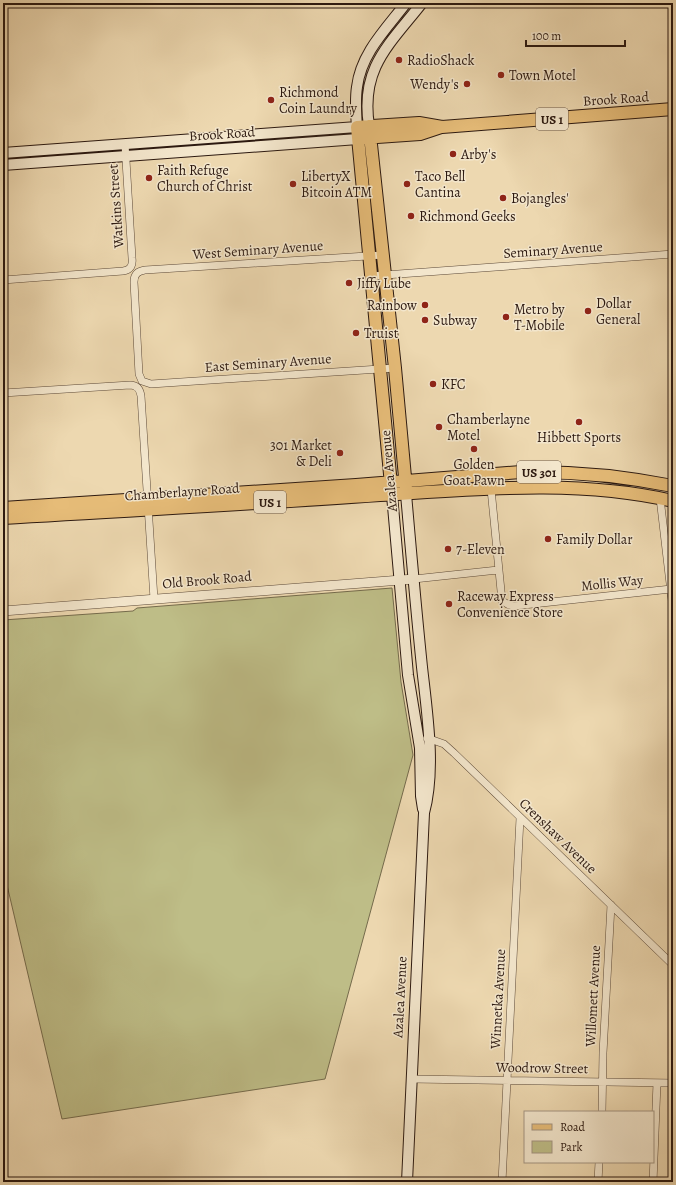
<svg xmlns="http://www.w3.org/2000/svg" width="676" height="1185" font-family="Alegreya,serif">
	<rect width="100%" height="100%" fill="#edd8b0"/>
	<filter id="stains"><feTurbulence type="fractalNoise" baseFrequency=".005" numOctaves="4"/><feColorMatrix values="0 0 0 0 .2 0 0 0 0 .09 0 0 0 0 .02 0 0 0 .5 -.17"/></filter>
	<radialGradient id="worn" r=".72"><stop offset=".6" stop-color="#630" stop-opacity="0"/><stop offset="1" stop-color="#630" stop-opacity=".3"/></radialGradient>
	<path fill="#bebd87" stroke="#756b4c" d="M392 588 401 682 413 755 325 1079 62 1119 3 868V620L133 611 137 608Z"/>
	<g fill="none" stroke-linecap="round" stroke-linejoin="round">
		<g stroke="#5c4938" stroke-width="8">
			<path id="minor" d="M383 255 145 270C137 271 134 275 134 282L139 374 142 381 151 384 395 368
				M371 276 673 254
				M3 280 123 271C131 270 133 265 132 258L125 144
				M3 393 130 385C137 385 140 389 141 396L154 599
				M491 489 502 601 509 605 514 606 671 589
				M660 498 673 609
				M414 579 498 570
				M427 738 444 744 454 753 673 965
				M412 1079 673 1083
				M602 1112 603 1053 611 905
				M502 1182 520 818
				M598 1182 599 1162
				M653 1182 657 1083"/>
		</g>
		<g stroke="#5c4938" stroke-width="10">
			<path id="tertiary" d="M3 611 414 579"/>
		</g>
		<g stroke="#2c1910" stroke-width="12">
			<path id="secondary" d="M369 126C360 68 389 45 422 3
				M3 153 357 127C356 114 355 100 357 87 361 53 387 28 406 3
				M3 165 358 139
				M406 494C411 551 416 609 422 667 427 712 436 769 424 813L407 1182
				M392 495 408 675 420 748 421 796 423 809"/>
		</g>
		<g stroke="#2c1910" stroke-width="14">
			<path id="primary" d="M369 126 395 368 406 488
				M363 138 420 134 441 127
				M392 495 357 127 419 123 442 127 673 109
				M3 508 356 485 521 472C573 471 623 476 673 486
				M3 518C129 510 255 504 380 495 478 489 577 479 673 501"/>
		</g>
		<use href="#minor" stroke="#f3e6cc" stroke-width="7"/>
		<use href="#tertiary" stroke="#f3e6cc" stroke-width="9"/>
		<use href="#secondary" stroke="#f3e6cc" stroke-width="10"/>
		<use href="#primary" stroke="#e6bc78" stroke-width="12"/>
	</g>
	<g fill="#8f2418" stroke="#f3e6cc" stroke-width="1.5">
		<circle cx="399" cy="60" r="4"/>
		<circle cx="501" cy="75" r="4"/>
		<circle cx="467" cy="84" r="4"/>
		<circle cx="271" cy="100" r="4"/>
		<circle cx="453" cy="154" r="4"/>
		<circle cx="149" cy="178" r="4"/>
		<circle cx="293" cy="184" r="4"/>
		<circle cx="407" cy="184" r="4"/>
		<circle cx="503" cy="198" r="4"/>
		<circle cx="411" cy="216" r="4"/>
		<circle cx="349" cy="283" r="4"/>
		<circle cx="425" cy="305" r="4"/>
		<circle cx="588" cy="311" r="4"/>
		<circle cx="506" cy="317" r="4"/>
		<circle cx="425" cy="320" r="4"/>
		<circle cx="356" cy="333" r="4"/>
		<circle cx="433" cy="384" r="4"/>
		<circle cx="579" cy="422" r="4"/>
		<circle cx="439" cy="427" r="4"/>
		<circle cx="474" cy="449" r="4"/>
		<circle cx="340" cy="453" r="4"/>
		<circle cx="548" cy="539" r="4"/>
		<circle cx="448" cy="549" r="4"/>
		<circle cx="449" cy="604" r="4"/>
	</g>
	<g text-anchor="middle" dominant-baseline="central" stroke-width="3" stroke-linejoin="round" paint-order="stroke">
		<g fill="#f3e6cc" stroke="#685648" stroke-width="1">
			<rect x="536" y="108" width="32" height="22" rx="3"/>
			<rect x="517" y="461" width="44" height="22" rx="3"/>
			<rect x="254" y="491" width="32" height="22" rx="3"/>
		</g>
		<g font-size="13" font-weight="bold" fill="#2c1910">
			<text x="552" y="119">US 1</text>
			<text x="539" y="472">US 301</text>
			<text x="270" y="502">US 1</text>
		</g>
		<g font-size="14" fill="#2c1910" stroke="#f3e6cc" text-anchor="start">
			<text x="407" y="60">RadioShack</text>
			<text x="509" y="75">Town Motel</text>
			<text x="459" y="84" text-anchor="end">Wendy's</text>
			<text x="279" y="92">Richmond<tspan x="279" dy="16">Coin Laundry</tspan></text>
			<text x="461" y="154">Arby's</text>
			<text x="157" y="170">Faith Refuge<tspan x="157" dy="16">Church of Christ</tspan></text>
			<text x="301" y="176">LibertyX<tspan x="301" dy="16">Bitcoin ATM</tspan></text>
			<text x="415" y="176">Taco Bell<tspan x="415" dy="16">Cantina</tspan></text>
			<text x="511" y="198">Bojangles'</text>
			<text x="419" y="216">Richmond Geeks</text>
			<text x="357" y="283">Jiffy Lube</text>
			<text x="596" y="303">Dollar<tspan x="596" dy="16">General</tspan></text>
			<text x="417" y="305" text-anchor="end">Rainbow</text>
			<text x="514" y="309">Metro by<tspan x="514" dy="16">T-Mobile</tspan></text>
			<text x="433" y="320">Subway</text>
			<text x="364" y="333">Truist</text>
			<text x="441" y="384">KFC</text>
			<text x="447" y="419">Chamberlayne<tspan x="447" dy="16">Motel</tspan></text>
			<text x="579" y="437" text-anchor="middle">Hibbett Sports</text>
			<text x="332" y="445" text-anchor="end">301 Market<tspan x="332" dy="16">&amp; Deli</tspan></text>
			<text x="474" y="464" text-anchor="middle">Golden<tspan x="474" dy="16">Goat Pawn</tspan></text>
			<text x="556" y="539">Family Dollar</text>
			<text x="456" y="549">7-Eleven</text>
			<text x="457" y="596">Raceway Express<tspan x="457" dy="16">Convenience Store</tspan></text>
		</g>
		<g font-size="14" fill="#2c1910" stroke="#f3e6cc">
			<text transform="translate(616 99) rotate(-4)">Brook Road</text>
			<text transform="translate(222 134) rotate(-4)">Brook Road</text>
			<text transform="translate(116 206) rotate(-94)">Watkins Street</text>
			<text transform="translate(258 250) rotate(-4)">West Seminary Avenue</text>
			<text transform="translate(553 250) rotate(-4)">Seminary Avenue</text>
			<text transform="translate(268 363) rotate(-4)">East Seminary Avenue</text>
			<text transform="translate(389 471) rotate(-95)">Azalea Avenue</text>
			<text transform="translate(182 492) rotate(-4)">Chamberlayne Road</text>
			<text transform="translate(207 580) rotate(-5)">Old Brook Road</text>
			<text transform="translate(612 583) rotate(-6)">Mollis Way</text>
			<text transform="translate(558 836) rotate(44)">Crenshaw Avenue</text>
			<text transform="translate(593 996) rotate(-87)">Willomett Avenue</text>
			<text transform="translate(400 997) rotate(-87)">Azalea Avenue</text>
			<text transform="translate(498 999) rotate(-87)">Winnetka Avenue</text>
			<text transform="translate(542 1068) rotate(1)">Woodrow Street</text>
		</g>
	</g>
	<rect width="676" height="1185" fill="none" stroke="#edd8b0" stroke-width="16"/>
	<rect x="4" y="4" width="668" height="1177" fill="none" stroke="#2c1910" stroke-width="2"/>
	<rect x="8" y="8" width="660" height="1169" fill="none" stroke="#2c1910"/>
	<rect x="524" y="1111" width="130" height="52" fill="#f3e6cc" stroke="#a39481"/>
	<rect x="532" y="1124" width="20" height="6" fill="#e6bc78" stroke="#a39481"/>
	<text x="560" y="1131" font-size="12" fill="#2c1910">Road</text>
	<rect x="532" y="1141" width="20" height="12" fill="#bebd87" stroke="#a39481"/>
	<text x="560" y="1151" font-size="12" fill="#2c1910">Park</text>
	<path d="M526 40v6h99v-6" fill="none" stroke="#2c1910" stroke-width="2"/>
	<text x="532" y="40" font-size="12" fill="#2c1910" stroke="#f3e6cc" stroke-width="3" paint-order="stroke">100 m</text>
	<rect width="100%" height="100%" filter="url(#stains)"/>
	<rect width="100%" height="100%" fill="url(#worn)"/>
</svg>
